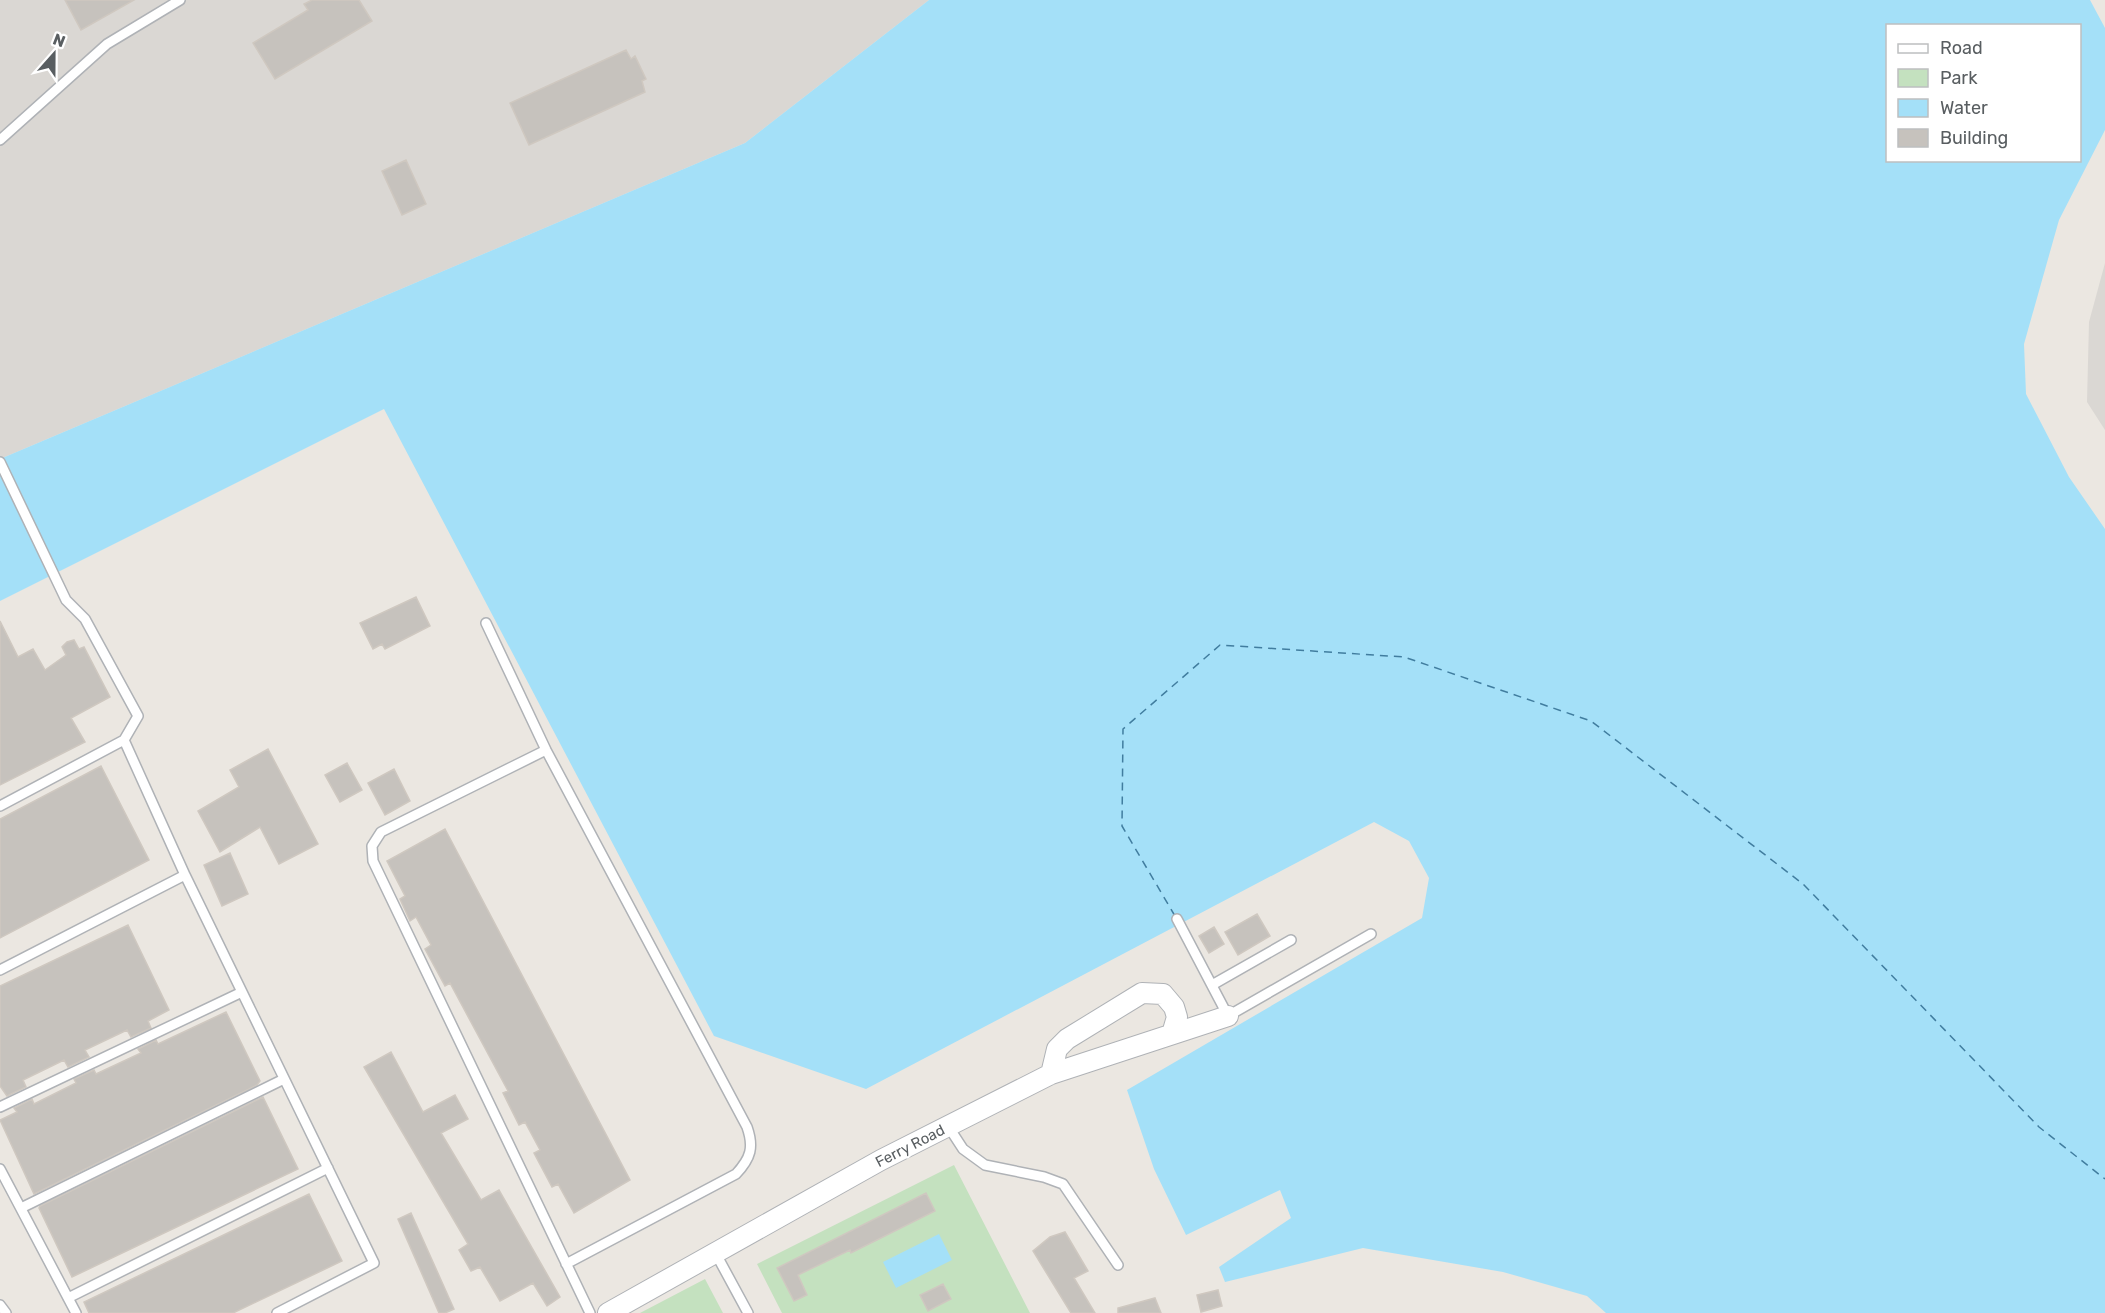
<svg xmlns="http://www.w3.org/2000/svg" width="2105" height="1313" font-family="Rubik,sans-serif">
	<rect width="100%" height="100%" fill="#ebe7e1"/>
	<path fill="#dad7d3" d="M0 0H929L745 143 0 459Z
		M2105 263V430L2087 402 2089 322Z"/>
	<path fill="#c4e1bf" d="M954 1165 1030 1313H782L757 1264Z
		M705 1279 723 1313H640Z"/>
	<path fill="#a4e0f8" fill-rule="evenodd" d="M929 0H2090L2105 28V130L2059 220 2024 344 2026 394 2069 477 2105 529V1313H1606L1587 1296 1503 1272 1363 1248 1225 1282 1219 1267 1291 1218 1280 1190 1186 1235 1154 1169 1127 1090 1422 918 1429 878 1409 841 1374 822 866 1089 714 1036 384 409 0 601V459L745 143ZM1888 26H2080V160H1888Z
		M939 1234 952 1260 896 1288 883 1262Z"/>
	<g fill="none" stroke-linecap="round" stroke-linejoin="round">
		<path stroke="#417d9f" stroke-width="1.5" stroke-dasharray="8 6" stroke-linecap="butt" d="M1175 916 1122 826 1123 729 1220 645 1404 657 1591 721 1803 884 2039 1127 2105 1179"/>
	</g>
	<path fill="#c6c2bd" stroke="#cfc8c0" stroke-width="1.5" d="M65 0H134L81 30Z
		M312 0H359L372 21 275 79 253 43 308 10 304 4Z
		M626 50 631 59 635 56 646 79 642 81 645 92 529 145 510 103Z
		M406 160 426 204 402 215 382 171Z
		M416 597 430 626 385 649 382 644 373 649 360 623Z
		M0 621 18 657 33 649 45 670 66 655 62 647 67 642 74 640 79 649 84 647 110 697 71 718 85 742 0 785Z
		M268 749 318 844 279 864 260 827 220 852 198 811 239 787 230 770Z
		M347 763 362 790 340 802 325 775Z
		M101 766 149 860 0 938V819Z
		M394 769 410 801 385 815 368 783Z
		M445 829 630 1180 574 1213 558 1184 552 1187 534 1153 540 1150 525 1122 519 1125 503 1093 508 1091 450 983 445 986 425 949 431 945 416 917 410 921 400 899 405 896 387 861Z
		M230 853 248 894 222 906 204 865Z
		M1257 914 1270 936 1238 955 1225 932Z
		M128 925 169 1010 148 1021 151 1028 131 1037 127 1030 85 1050 89 1057 68 1067 64 1060 23 1080 26 1087 7 1096 0 1086V986Z
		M1214 927 1224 944 1209 953 1199 936Z
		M226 1012 260 1081 257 1085 34 1194 0 1120 17 1112 14 1108 32 1099 34 1104 76 1083 74 1079 94 1070 96 1074 141 1053 138 1049 156 1040 158 1044Z
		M391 1052 423 1112 455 1095 468 1119 441 1133 481 1200 499 1190 560 1297 547 1306 533 1283 500 1301 480 1267 471 1271 459 1250 468 1244 364 1067Z
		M263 1097 298 1169 72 1277 39 1208 40 1206Z
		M926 1193 935 1211 851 1253 850 1250 798 1275 807 1295 794 1301 777 1268Z
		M309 1194 342 1261 233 1313H89L84 1302Z
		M411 1213 454 1309 445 1313H439L398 1219Z
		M1065 1232 1088 1271 1074 1278 1095 1313H1071L1033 1251 1050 1237Z
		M943 1284 951 1299 928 1311 920 1295Z
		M1218 1290 1222 1306 1201 1312 1197 1295Z
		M1155 1298 1161 1313H1118V1308Z"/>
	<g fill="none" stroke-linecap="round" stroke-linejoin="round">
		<g stroke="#afb2b6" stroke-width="12">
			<path id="lane" d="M0 140 107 44 180 0
				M0 462 66 600 85 619 138 716 124 740 185 875 0 970
				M486 623 546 750 747 1127C754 1147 751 1158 736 1174L566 1264
				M546 750 381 832 372 846 373 861 590 1313
				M0 806 124 740
				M185 875 374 1263 277 1313
				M1177 919 1228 1016 1371 934
				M1212 985 1291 940
				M0 1107 242 992
				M948 1126 963 1149 985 1165 1044 1177 1063 1184 1118 1265
				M0 1169 76 1313
				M21 1208 284 1079
				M716 1254 748 1313
				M68 1298 328 1168
				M0 1305 6 1313"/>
		</g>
		<g stroke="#afb2b6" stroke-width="22">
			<path id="street" d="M1051 1074 1057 1049 1067 1039 1142 993 1163 994 1174 1007 1177 1017 1172 1034
				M608 1313 881 1160 1051 1074 1228 1016"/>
		</g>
		<use href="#lane" stroke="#fff" stroke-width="9"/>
		<use href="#street" stroke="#fff" stroke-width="20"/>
	</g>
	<g text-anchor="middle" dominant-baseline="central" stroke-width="4.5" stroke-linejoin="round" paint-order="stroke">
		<g font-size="15" fill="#595e61" stroke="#fff">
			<text transform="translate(910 1146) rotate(-27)">Ferry Road</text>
		</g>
	</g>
	<rect x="1886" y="24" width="195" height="138" fill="#ffffff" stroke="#bdbfc0" stroke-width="1.5"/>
	<rect x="1898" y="44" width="30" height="9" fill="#ffffff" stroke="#bdbfc0" stroke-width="1.5"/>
	<text x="1940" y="54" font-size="18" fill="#595e61">Road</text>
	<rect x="1898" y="69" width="30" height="18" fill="#c4e1bf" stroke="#bdbfc0" stroke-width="1.5"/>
	<text x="1940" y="84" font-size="18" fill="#595e61">Park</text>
	<rect x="1898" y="99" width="30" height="18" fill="#a4e0f8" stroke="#bdbfc0" stroke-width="1.5"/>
	<text x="1940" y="114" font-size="18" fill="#595e61">Water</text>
	<rect x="1898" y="129" width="30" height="18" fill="#c6c2bd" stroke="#bdbfc0" stroke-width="1.5"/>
	<text x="1940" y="144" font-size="18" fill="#595e61">Building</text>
	<g transform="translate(54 54) rotate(21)" stroke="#ffffff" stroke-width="4.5" paint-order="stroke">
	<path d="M0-4.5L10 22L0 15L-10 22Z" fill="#595e61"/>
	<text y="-9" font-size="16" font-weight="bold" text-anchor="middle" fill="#595e61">N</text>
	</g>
</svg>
